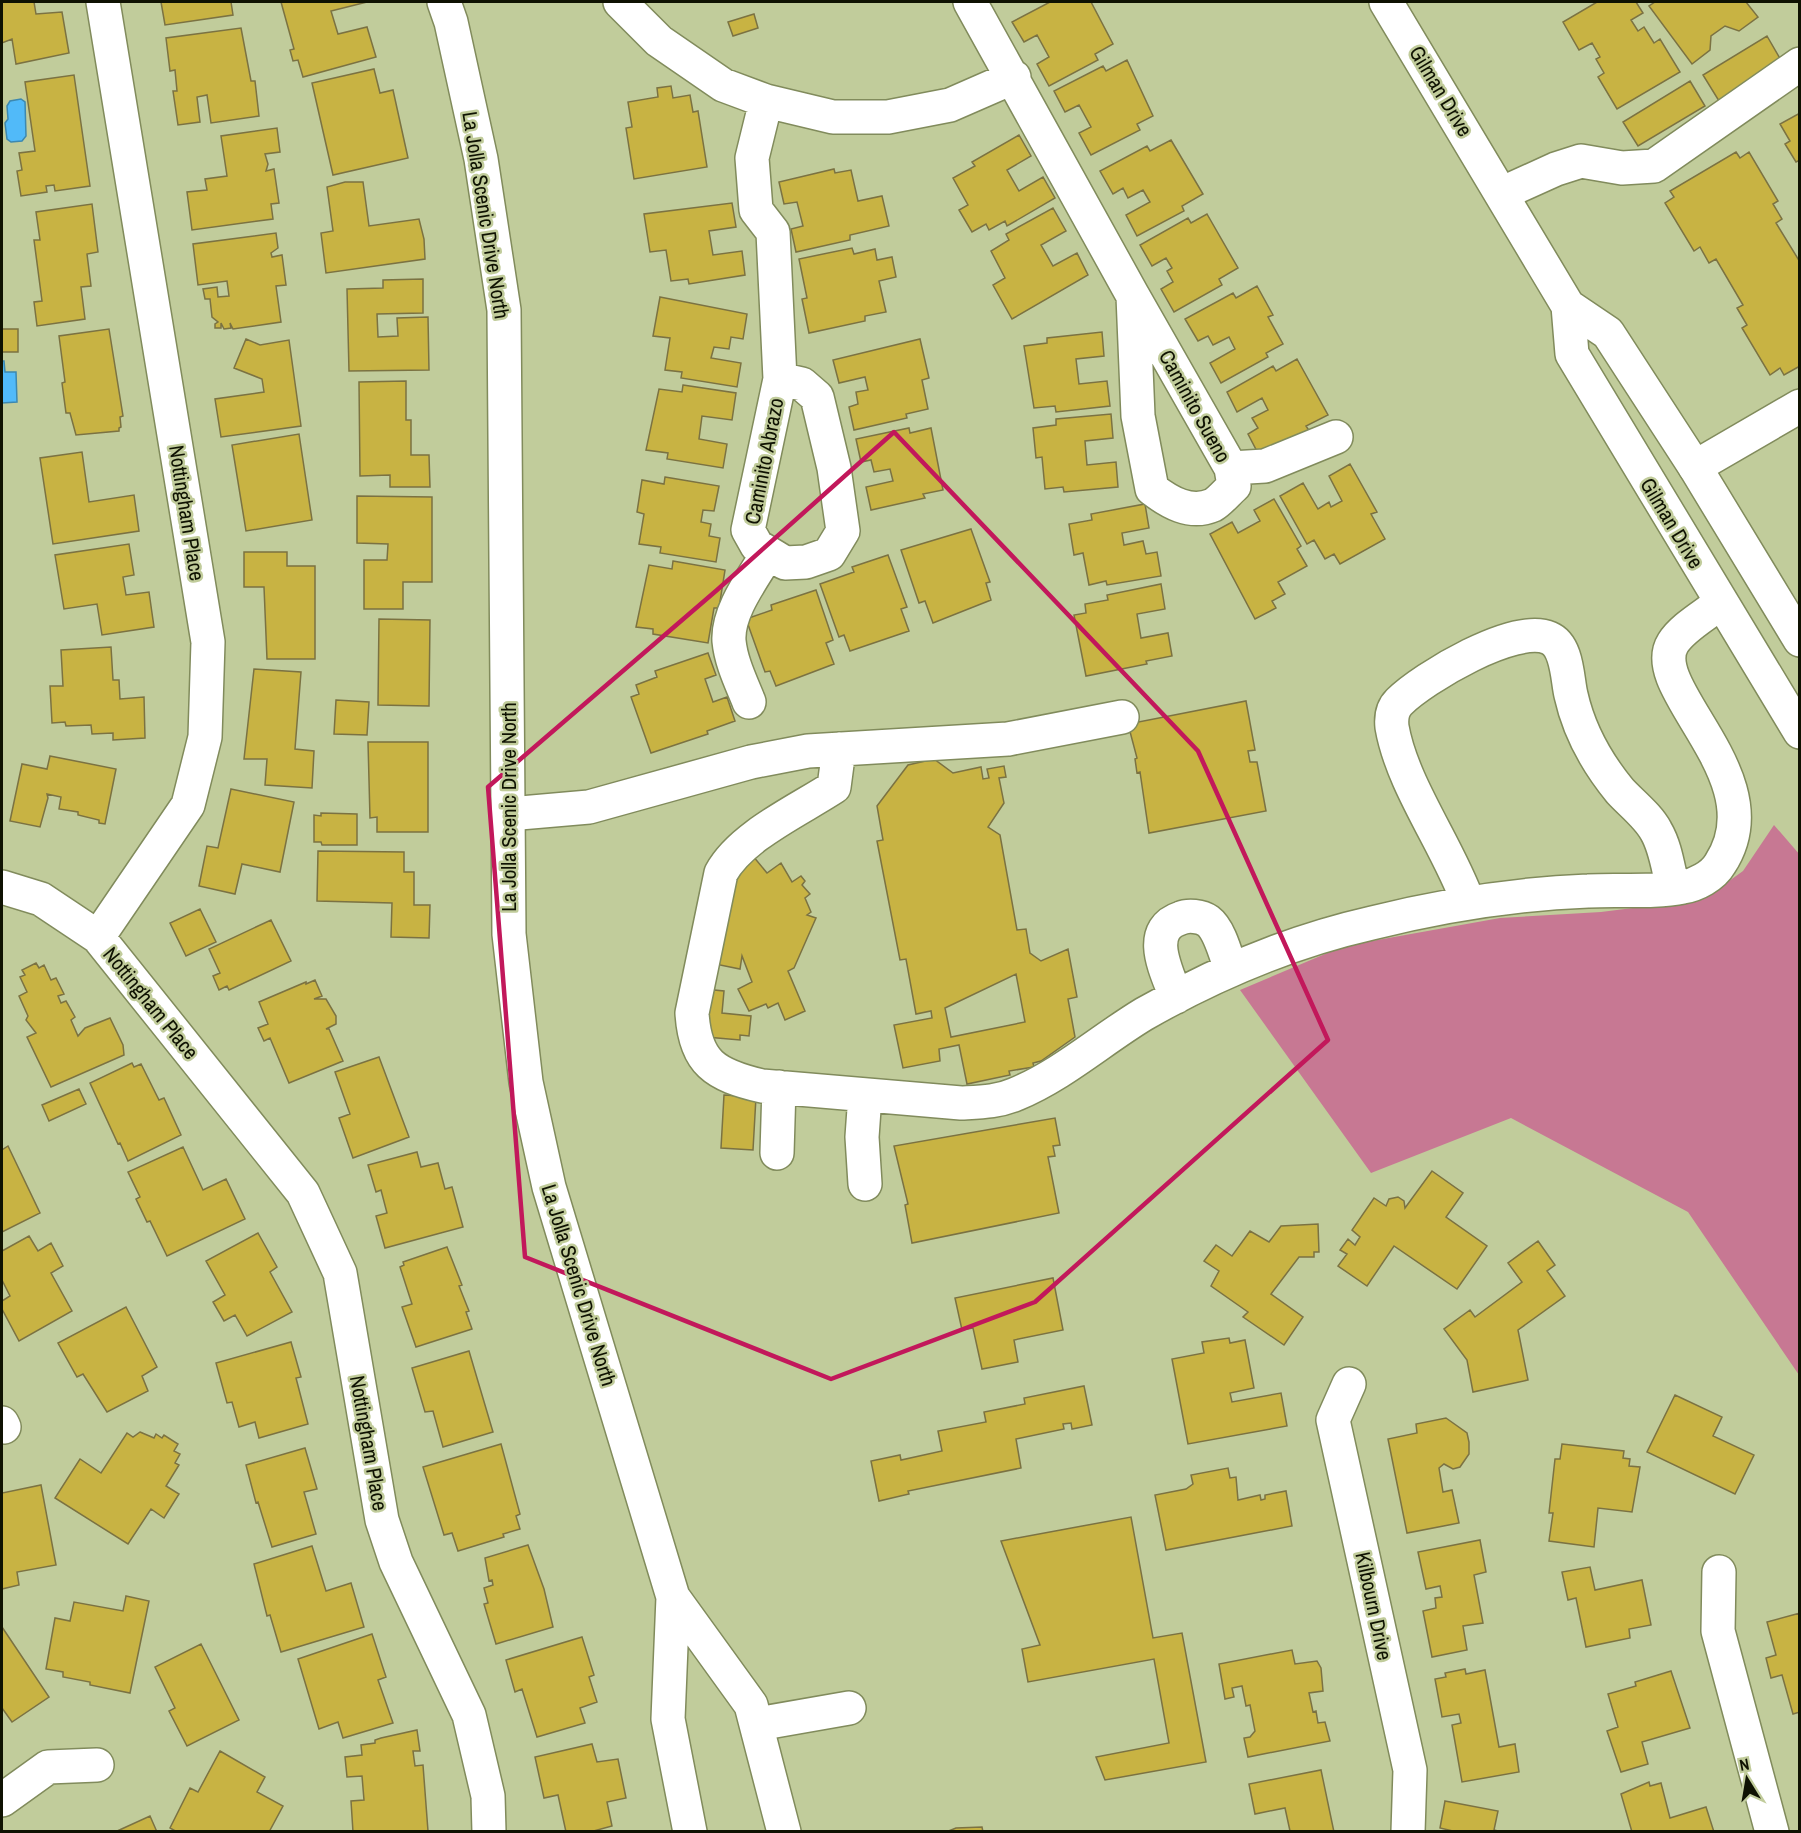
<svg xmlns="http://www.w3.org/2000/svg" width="1801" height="1833" font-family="'Archivo Narrow',sans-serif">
	<rect width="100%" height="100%" fill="#c1cc9b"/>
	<path fill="#c77893" d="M1774 825 1800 855 1799 1375 1688 1212 1511 1118 1371 1173 1240 990 1344 946 1500 918 1601 912 1704 899 1743 871Z"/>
	<path fill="#51baf9" stroke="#3d88af" stroke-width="1.5" d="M21 99 25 102 26 136 22 141 11 142 7 139 5 123 8 119 7 106 10 101Z
		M2 361H4L5 372H16L17 402 2 403Z"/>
	<path fill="#c8b343" stroke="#7b7242" stroke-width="1.5" fill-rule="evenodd" d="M2 2H34L36 14 62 12 69 53 16 64 12 39 2 43Z
		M161 2H231L233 15 165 25Z
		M281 2H367L331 11 338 34 367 27 376 57 303 77 298 60 293 61 290 50 294 49Z
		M1050 2H1091L1113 44 1095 54 1098 60 1049 86 1037 64 1049 57 1037 35 1024 42 1012 22Z
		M1597 2H1636L1643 13 1631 20 1638 31 1644 27 1654 43 1660 39 1680 72 1617 109 1598 77 1604 73 1596 59 1600 57 1592 43 1579 50 1563 22Z
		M1655 2H1746L1758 17 1739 31 1725 26 1711 36 1710 50 1692 64 1649 6Z
		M754 14 758 28 733 36 728 22Z
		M241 28 251 81H255L259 116 211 123 207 95 197 97 200 122 178 125 173 91H177L175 70 170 71 166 38Z
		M1767 36 1782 62 1719 101 1703 75Z
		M1127 60 1153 116 1137 124 1140 130 1091 155 1079 133 1091 127 1079 105 1065 112 1054 91 1103 66 1106 71Z
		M374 69 380 93 393 90 408 158 333 175 312 83Z
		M74 75 90 186 55 191 54 185 46 186 47 192 21 196 17 171 22 170 19 153 35 151 25 82Z
		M1690 81 1705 106 1638 146 1623 122Z
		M671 86 673 98 690 95 693 112 698 111 707 167 634 179 626 128 632 127 628 102 658 97 657 88Z
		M1800 113V160L1796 162 1785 144 1790 141 1780 124Z
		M277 128 280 152 265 154 268 164 266 171 274 169 279 203 271 204 273 219 192 230 187 192 207 190 205 179 227 176 221 136Z
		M1019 135 1031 156 1007 170 1019 191 1043 177 1055 198 1007 226 1005 221 989 230 986 224 972 232 959 210 968 205 953 178 975 166 972 162Z
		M1171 140 1203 194 1182 206 1184 211 1137 236 1126 215 1150 202 1143 190 1128 198 1123 188 1113 194 1100 171 1147 146 1150 151Z
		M1736 152 1740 158 1749 152 1778 201 1773 204 1782 219 1776 223 1800 262V366L1784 375 1780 368 1770 375 1742 328 1747 325 1737 308 1743 305 1716 259 1709 263 1700 247 1694 251 1665 203 1674 197 1670 191Z
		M834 169 835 173 851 170 858 201 882 196 889 226 850 235V240L796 252 791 229 803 226 797 202 784 204 779 182Z
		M345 182H363L369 226 419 219 424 239 425 259 326 273 321 233 333 231 327 187Z
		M732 203 736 227 709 231 713 255 742 251 745 275 689 284 688 279 671 281 666 250 650 252 644 214Z
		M92 204 98 252 87 254 91 286 81 287 85 319 37 326 34 302 42 301 34 240H40L36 212Z
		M1053 208 1066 231 1041 245 1053 266 1077 253 1088 275 1012 319 993 285 1005 278 991 251 1009 240 1006 234Z
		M1207 214 1238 268 1219 279 1222 285 1174 312 1161 289 1173 282 1167 271 1172 268 1166 258 1152 266 1140 245 1188 218 1191 223Z
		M276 233 278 248 271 253 272 257 282 255 286 285 276 286 281 322 233 329 230 323 231 328 224 329 221 323V328H215V324L218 322 212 317 210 299H205L203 289 217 287 218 297 229 296 227 281 198 285 193 244Z
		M852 248 854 254 875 249 877 260 892 257 896 277 879 281 886 312 865 316V321L809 333 802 299 807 298 799 259Z
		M423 279V313L377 314 378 337 398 336 397 318 428 317 429 370 349 371 347 289 383 288V280Z
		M1257 286 1273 315 1268 317 1283 344 1266 353 1268 357 1221 383 1210 363 1235 349 1229 337 1213 345 1208 336 1198 341 1185 319 1233 293 1236 298Z
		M660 297 747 314 743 339 731 337 729 349 714 347 711 358 741 363 737 387 681 378 682 372 665 370 670 338 653 336Z
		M2 329H18V352H2Z
		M109 329 123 416 120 417 121 427 119 428V431L76 435 70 413H66L62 383 65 382 59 336Z
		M1102 332 1104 356 1076 359 1079 384 1107 381 1110 406 1056 412 1055 406 1034 408 1024 346 1047 343V338Z
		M246 339 260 345 289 340 301 426 221 437 215 399 264 392 262 379 234 368Z
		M920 339 929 378 922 380 928 409 906 414 907 418 854 430 849 407 858 404 856 392 868 390 865 377 839 383 833 360Z
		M1297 359 1328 415 1306 426 1310 432 1261 459 1248 434 1258 428 1252 418 1268 410 1262 398 1237 412 1227 392 1273 366 1276 371Z
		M406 381V420H411V455H429L430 487H390V475L360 476 359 382Z
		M683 385 736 393 732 420 702 416 699 439 727 444 723 468 667 459 668 453 646 450 659 389 682 392Z
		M1111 414 1113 438 1085 441 1087 465 1116 462 1118 487 1064 492 1063 487 1045 489 1042 457 1036 458 1033 428 1056 425V419Z
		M909 428 910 433 931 428 943 490 923 494 925 498 871 510 866 487 893 481 890 469 874 472 871 460 861 462 856 439Z
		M299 434 312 520 246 531 232 445Z
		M82 452 89 502 134 495 139 531 53 544 40 458Z
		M1350 464 1377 512 1371 514 1385 539 1340 564 1334 554 1325 559 1314 540 1307 544 1280 496 1303 483 1318 509 1329 502 1331 507 1342 501 1329 476Z
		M665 477 719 486 714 511 703 510 701 522 711 524 709 536 720 538 716 562 660 553 661 547 639 544 644 514 637 512 642 480 664 484Z
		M357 496 432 497V582H403V609H364V560H387L388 544 357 543Z
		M1274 499 1301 546 1297 549 1307 566 1278 582 1285 594 1272 601 1276 608 1255 619 1210 534 1232 522 1238 533 1260 521 1254 510Z
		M1145 504 1149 528 1122 533 1124 545 1143 541 1146 554 1157 552 1161 576 1107 585 1106 581 1089 585 1083 553 1074 555 1069 524 1092 520 1091 514Z
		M971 529 990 582 986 583 991 600 933 623 925 601 919 603 901 550Z
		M129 544 134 575 123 577 126 595 149 592 154 627 102 635 97 604 64 609 55 555Z
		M244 552H287V566H315V659H267L264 587H244Z
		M888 555 907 607 901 609 909 631 850 651 844 635 839 637 820 584 854 572 852 567Z
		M673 561 725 570 719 608H714L708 643 653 634V629L636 627 649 565 672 569Z
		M1161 584 1165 609 1137 614 1141 638 1168 633 1172 656 1146 661 1147 664 1086 676 1074 615 1086 613 1085 604 1108 600 1107 595Z
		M816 590 833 640 826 643 834 664 776 686 770 671 765 672 746 619 772 610 771 605Z
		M379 619 430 620 429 706 378 705Z
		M111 647 113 680H119L120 699 144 697 145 738 113 740V733L92 734 91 725 66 726 65 722 52 723 50 686H63L61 650Z
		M708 653 716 675 705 679 713 702 727 697 735 721 707 731 708 734 651 753 631 697 639 694 636 685 657 677 655 671Z
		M254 669 301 672 295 749 314 751 312 788 265 785 267 759H244Z
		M336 700 369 702 367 735 334 734Z
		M1246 701 1255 750 1248 751 1250 762H1257L1266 811 1149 833 1140 772 1137 773 1135 759 1137 758 1128 724Z
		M368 742H428V832H377V817L370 818Z
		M50 756 116 769 105 824 99 823V820L78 815V812L59 809 61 797 47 794 48 798 40 827 10 821 22 764 47 769Z
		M934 759 953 773 981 767 983 779 989 778 987 769 1004 766 1006 777 999 778 1004 803 988 827 1000 835 1017 930 1026 929 1030 953 1041 961 1068 949 1077 997 1068 999 1075 1037 1041 1061 1033 1063 1034 1067 1009 1071 1010 1075 967 1084 959 1045 939 1049 940 1061 903 1068 894 1025 932 1018 931 1011 916 1014 906 959 900 960 877 841 883 840 877 806 908 765ZM1016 974 1025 1022 951 1037 945 1008Z
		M231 789 294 802 280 872 242 864 235 894 199 886 207 846 218 848Z
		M321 813 357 814V845H322L321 842H314V815L321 816Z
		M748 850 767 873 781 863 792 882 801 876 805 881 802 885 810 894 805 898 811 912 807 915 816 918 794 968 788 971 805 1011 785 1020 778 1003 768 1008 766 1004 749 1011 738 989 752 982 742 956 740 969 715 964 725 878Z
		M318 851 404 852V872H414V905H430L429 938 391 937 392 903 317 901Z
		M200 909 216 942 186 956 170 923Z
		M271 920 291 961 229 990 227 986 219 990 213 976 220 973 209 949Z
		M36 963 39 968 44 965 51 980 56 978 64 994 58 996 61 1003 66 1001 75 1017 71 1020 78 1036 85 1028 110 1018 123 1045 124 1055 51 1087 27 1037 36 1033 26 1020 28 1016 19 996 27 992 20 977 25 975 22 970Z
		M315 980 322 996 314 999H326L336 1016V1024L326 1029H329L343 1061 289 1083 270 1038 264 1041 258 1028 268 1024 259 1002 306 982V984Z
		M704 989 724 991 722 1013 751 1016 749 1036 740 1035V1040L706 1037Z
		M379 1057 409 1137 353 1158 339 1118 350 1114 335 1072Z
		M132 1063 134 1067 141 1064 159 1100 164 1098 181 1135 128 1161 120 1143 118 1144 90 1083Z
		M79 1089 86 1104 49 1121 42 1105Z
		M724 1095 756 1097 753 1150 721 1148Z
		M1055 1118 1060 1145 1053 1146 1055 1156 1048 1157 1059 1213 912 1243 905 1205 908 1204 894 1146Z
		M8 1146 40 1213 2 1232V1150Z
		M183 1147 203 1190 226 1179 245 1219 167 1256 150 1221 147 1222 136 1199 140 1197 128 1172Z
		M417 1152 421 1167 438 1163 445 1189 452 1187 463 1227 385 1248 376 1216 387 1213 381 1190 376 1192 368 1165Z
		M1432 1171 1463 1193 1446 1217 1487 1246 1457 1289 1394 1246 1367 1286 1338 1266 1347 1254 1340 1250 1348 1239 1355 1245 1360 1237 1352 1230 1374 1198 1386 1206 1389 1199 1398 1197 1404 1201 1405 1208Z
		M1318 1224 1319 1252H1314V1257H1299L1271 1294 1303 1317 1284 1345 1243 1317 1248 1312 1211 1286 1219 1271 1204 1261 1216 1245 1232 1256 1250 1231 1269 1242 1281 1226Z
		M258 1233 277 1267 270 1272 292 1312 247 1336 235 1315 224 1321 213 1302 225 1295 206 1261Z
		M29 1236 38 1251 51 1243 63 1266 51 1273 72 1311 19 1341 2 1309V1301L10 1296 2 1280V1251Z
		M1538 1241 1555 1265 1547 1271 1565 1296 1518 1330 1528 1380 1473 1392 1467 1360 1444 1329 1470 1310 1475 1317 1522 1282 1508 1263Z
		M447 1247 462 1285 459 1286 469 1311 466 1312 472 1329 416 1347 402 1307 412 1304 400 1267 404 1265 403 1262Z
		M1053 1278 1063 1330 1014 1340 1018 1362 982 1369 973 1328 962 1330 955 1298Z
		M126 1307 157 1367 142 1376 148 1391 107 1412 83 1374 77 1377 58 1343Z
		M1229 1338 1230 1343 1245 1340 1254 1388 1230 1393 1232 1402 1281 1393 1287 1426 1188 1444 1172 1359 1204 1353 1202 1342Z
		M291 1342 301 1377 296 1378 308 1424 259 1438 255 1422 239 1427 232 1402 227 1403 216 1363Z
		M469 1351 493 1432 443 1447 433 1411 425 1412 412 1368Z
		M1084 1386 1092 1425 1072 1429 1071 1423 1063 1424 1064 1429 1016 1439 1021 1468 908 1491 909 1494 879 1501 871 1461 900 1455 901 1460 942 1451 938 1431 986 1422 984 1412 1025 1404 1024 1398Z
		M1675 1395 1722 1417 1713 1436 1754 1455 1735 1494 1647 1452Z
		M1446 1418 1467 1433 1469 1442V1454L1460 1467 1453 1469 1444 1464 1439 1468 1443 1492 1452 1490 1459 1523 1407 1533 1388 1439 1417 1433 1416 1424Z
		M140 1432 154 1438 156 1434 162 1438 164 1435 178 1444 174 1451 180 1454 175 1463 179 1465 166 1486 179 1494 164 1518 151 1509 128 1544 55 1498 80 1459 101 1473 127 1433 133 1437Z
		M501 1444 520 1514 516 1516 520 1529 503 1534 504 1537 458 1551 452 1533 444 1535 423 1467Z
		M1562 1444 1624 1451 1623 1458 1630 1459 1629 1466 1640 1467 1632 1512 1598 1508 1594 1547 1549 1541 1553 1513H1549L1555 1459H1560Z
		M305 1448 317 1489 304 1492 316 1534 272 1547 258 1502 256 1503 246 1465Z
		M1228 1468 1230 1478 1236 1477 1238 1500 1260 1495 1261 1500 1265 1499V1495L1286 1491 1292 1526 1166 1550 1155 1495 1186 1489 1193 1484 1191 1475Z
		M41 1485 56 1565 17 1572 19 1585 2 1589V1493Z
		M1131 1517 1153 1638 1182 1633 1206 1762 1105 1780 1096 1757 1169 1743 1154 1659 1028 1682 1022 1649 1040 1645 1001 1541Z
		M1480 1540 1486 1572 1474 1575 1483 1623 1463 1626 1467 1650 1432 1657 1423 1611 1436 1608 1435 1598 1442 1597 1440 1586 1426 1589 1418 1552Z
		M528 1545 544 1589 553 1627 496 1644 484 1604 488 1603 484 1588 493 1585 492 1580 489 1581 485 1558Z
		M312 1546 326 1591 351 1583 364 1627 281 1652 270 1615 267 1616 254 1564Z
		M1590 1567 1595 1590 1642 1580 1651 1625 1629 1629 1630 1638 1586 1647 1576 1598 1568 1600 1562 1572Z
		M126 1596 149 1601 130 1693 90 1685V1682L63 1677V1672L46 1669 55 1618 70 1621 74 1602 123 1611Z
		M1800 1613V1712L1793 1714 1782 1675 1771 1678 1766 1658 1776 1655 1767 1622Z
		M2 1627 49 1697 12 1722 2 1708Z
		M372 1634 386 1677 378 1680 393 1723 343 1738 338 1722 319 1729 298 1659Z
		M582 1637 594 1675 589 1677 597 1702 580 1708 585 1723 537 1737 522 1689 515 1692 506 1660Z
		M201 1644 239 1720 187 1746 169 1711 175 1708 155 1667Z
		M1292 1650 1295 1664 1317 1661 1321 1668 1323 1691 1309 1693 1313 1712 1316 1711 1318 1723 1325 1722 1330 1741 1248 1757 1244 1738 1250 1737 1255 1731 1250 1705 1246 1706 1242 1686 1232 1688 1234 1697 1225 1699 1219 1664Z
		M1465 1669 1466 1674 1485 1670 1499 1747 1515 1744 1519 1772 1462 1782 1452 1725 1461 1723 1459 1714 1442 1717 1435 1679 1446 1677 1445 1673Z
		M1671 1671 1690 1728 1642 1742 1648 1764 1621 1772 1607 1731 1618 1727 1608 1694 1636 1686 1635 1682Z
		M417 1730 420 1751H413L415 1766 423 1765 428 1831 353 1832 351 1801 364 1800 362 1776 347 1777 345 1757 362 1755 361 1745 375 1743V1740L381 1738Z
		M592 1744 597 1762 618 1759 626 1798 607 1802 612 1826 590 1832H566L558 1795 544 1798 535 1757Z
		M220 1751 265 1777 257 1792 283 1806 269 1832H177L170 1828 190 1788 198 1792Z
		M1321 1770 1334 1832H1286L1290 1831 1285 1808 1255 1814 1249 1784Z
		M1649 1782 1650 1786 1661 1783 1670 1818 1706 1807 1714 1832H1632L1621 1794Z
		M1445 1801 1498 1811 1494 1830 1502 1832H1457L1440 1828Z
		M150 1816 157 1832H115Z
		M982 1827 983 1832H946L956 1828Z"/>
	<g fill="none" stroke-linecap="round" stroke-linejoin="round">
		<g stroke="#818b5c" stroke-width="36">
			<path id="minor" d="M620 2 659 41 723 85 766 101 833 117H888L950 105 1014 77
				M970 2 1133 296
				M766 101 752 158 756 210 773 232 780 379
				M1503 193 1556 169 1581 161 1622 168 1654 166 1800 64
				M1133 296 1231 468 1234 486C1228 491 1220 501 1213 505 1190 515 1169 502 1152 489L1138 416Z
				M780 379 802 384 817 397 834 468 843 531 829 554 806 562 785 563 757 546 748 530Z
				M1695 467 1800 406
				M1231 468 1265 466 1336 437
				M749 702C741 682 731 662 729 641 727 611 754 577 768 553
				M839 749 834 787C799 810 741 836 721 873L692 1013C695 1063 715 1075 762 1086L961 1103C980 1102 998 1102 1016 1094 1062 1075 1101 1040 1144 1014 1214 974 1293 941 1372 923 1444 905 1514 894 1588 891 1619 889 1653 893 1683 887 1696 885 1713 876 1720 864 1777 778 1644 689 1673 643 1683 627 1706 615 1720 603
				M508 814 589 807 751 762 808 751 1008 739 1122 717
				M2 887 41 899 98 937 303 1193 340 1273 382 1520 396 1562 469 1715 488 1796 489 1832
				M1468 902C1448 846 1402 785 1392 727 1391 718 1392 709 1399 702 1423 678 1515 623 1549 638 1568 646 1567 679 1571 695 1579 731 1597 763 1620 791 1632 804 1648 816 1656 831 1666 848 1668 869 1673 888
				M98 937 188 805 205 737 208 642 103 2
				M1176 997C1167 972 1144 930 1181 918 1188 915 1201 916 1208 921 1220 930 1226 956 1231 970
				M865 1095 862 1137 865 1184
				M777 1153 779 1087
				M1349 1384 1333 1420 1410 1770 1408 1832
				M2 1423 4 1427
				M1719 1572 1718 1631 1772 1832
				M757 1724 849 1708
				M2 1800 48 1767 97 1765"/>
		</g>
		<g stroke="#818b5c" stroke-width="36">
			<path id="major" d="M444 2 451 22 481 159 504 310 509 934 526 1082 549 1187 673 1597 751 1705 784 1832
				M1386 2 1568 306 1572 354 1800 732
				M1568 306 1608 333 1695 467 1800 640
				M673 1597 668 1719 690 1832"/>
		</g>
		<use href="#minor" stroke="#fff" stroke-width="33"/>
		<use href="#major" stroke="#fff" stroke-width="33"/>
	</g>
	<path fill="none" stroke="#c2185b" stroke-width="4.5" stroke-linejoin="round" d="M894 432 1198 751 1328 1040 1035 1302 831 1379 525 1257 488 787 717 590Z"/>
	<g text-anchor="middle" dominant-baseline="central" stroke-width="5" stroke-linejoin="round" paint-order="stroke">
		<g font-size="21" fill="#0f1202" stroke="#c1cc9b">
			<text transform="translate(1441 91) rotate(59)">Gilman Drive</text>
			<text transform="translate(486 215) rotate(81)">La Jolla Scenic Drive North</text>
			<text transform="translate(1195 406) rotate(61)">Caminito Sueno</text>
			<text transform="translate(764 461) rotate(-79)">Caminito Abrazo</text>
			<text transform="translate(187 513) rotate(81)">Nottingham Place</text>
			<text transform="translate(1672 523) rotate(59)">Gilman Drive</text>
			<text transform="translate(508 807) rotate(-90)">La Jolla Scenic Drive North</text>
			<text transform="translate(151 1003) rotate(51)">Nottingham Place</text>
			<text transform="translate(579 1285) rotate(73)">La Jolla Scenic Drive North</text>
			<text transform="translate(369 1443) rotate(80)">Nottingham Place</text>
			<text transform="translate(1374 1606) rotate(78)">Kilbourn Drive</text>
		</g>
	</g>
	<rect width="1801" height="1833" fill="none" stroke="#0f1202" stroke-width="6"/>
	<g transform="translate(1747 1779) rotate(349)" stroke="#c1cc9b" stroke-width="4.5" paint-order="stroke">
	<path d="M0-4.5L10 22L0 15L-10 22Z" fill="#0f1202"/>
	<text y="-9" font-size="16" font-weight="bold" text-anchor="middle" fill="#0f1202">N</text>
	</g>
</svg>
